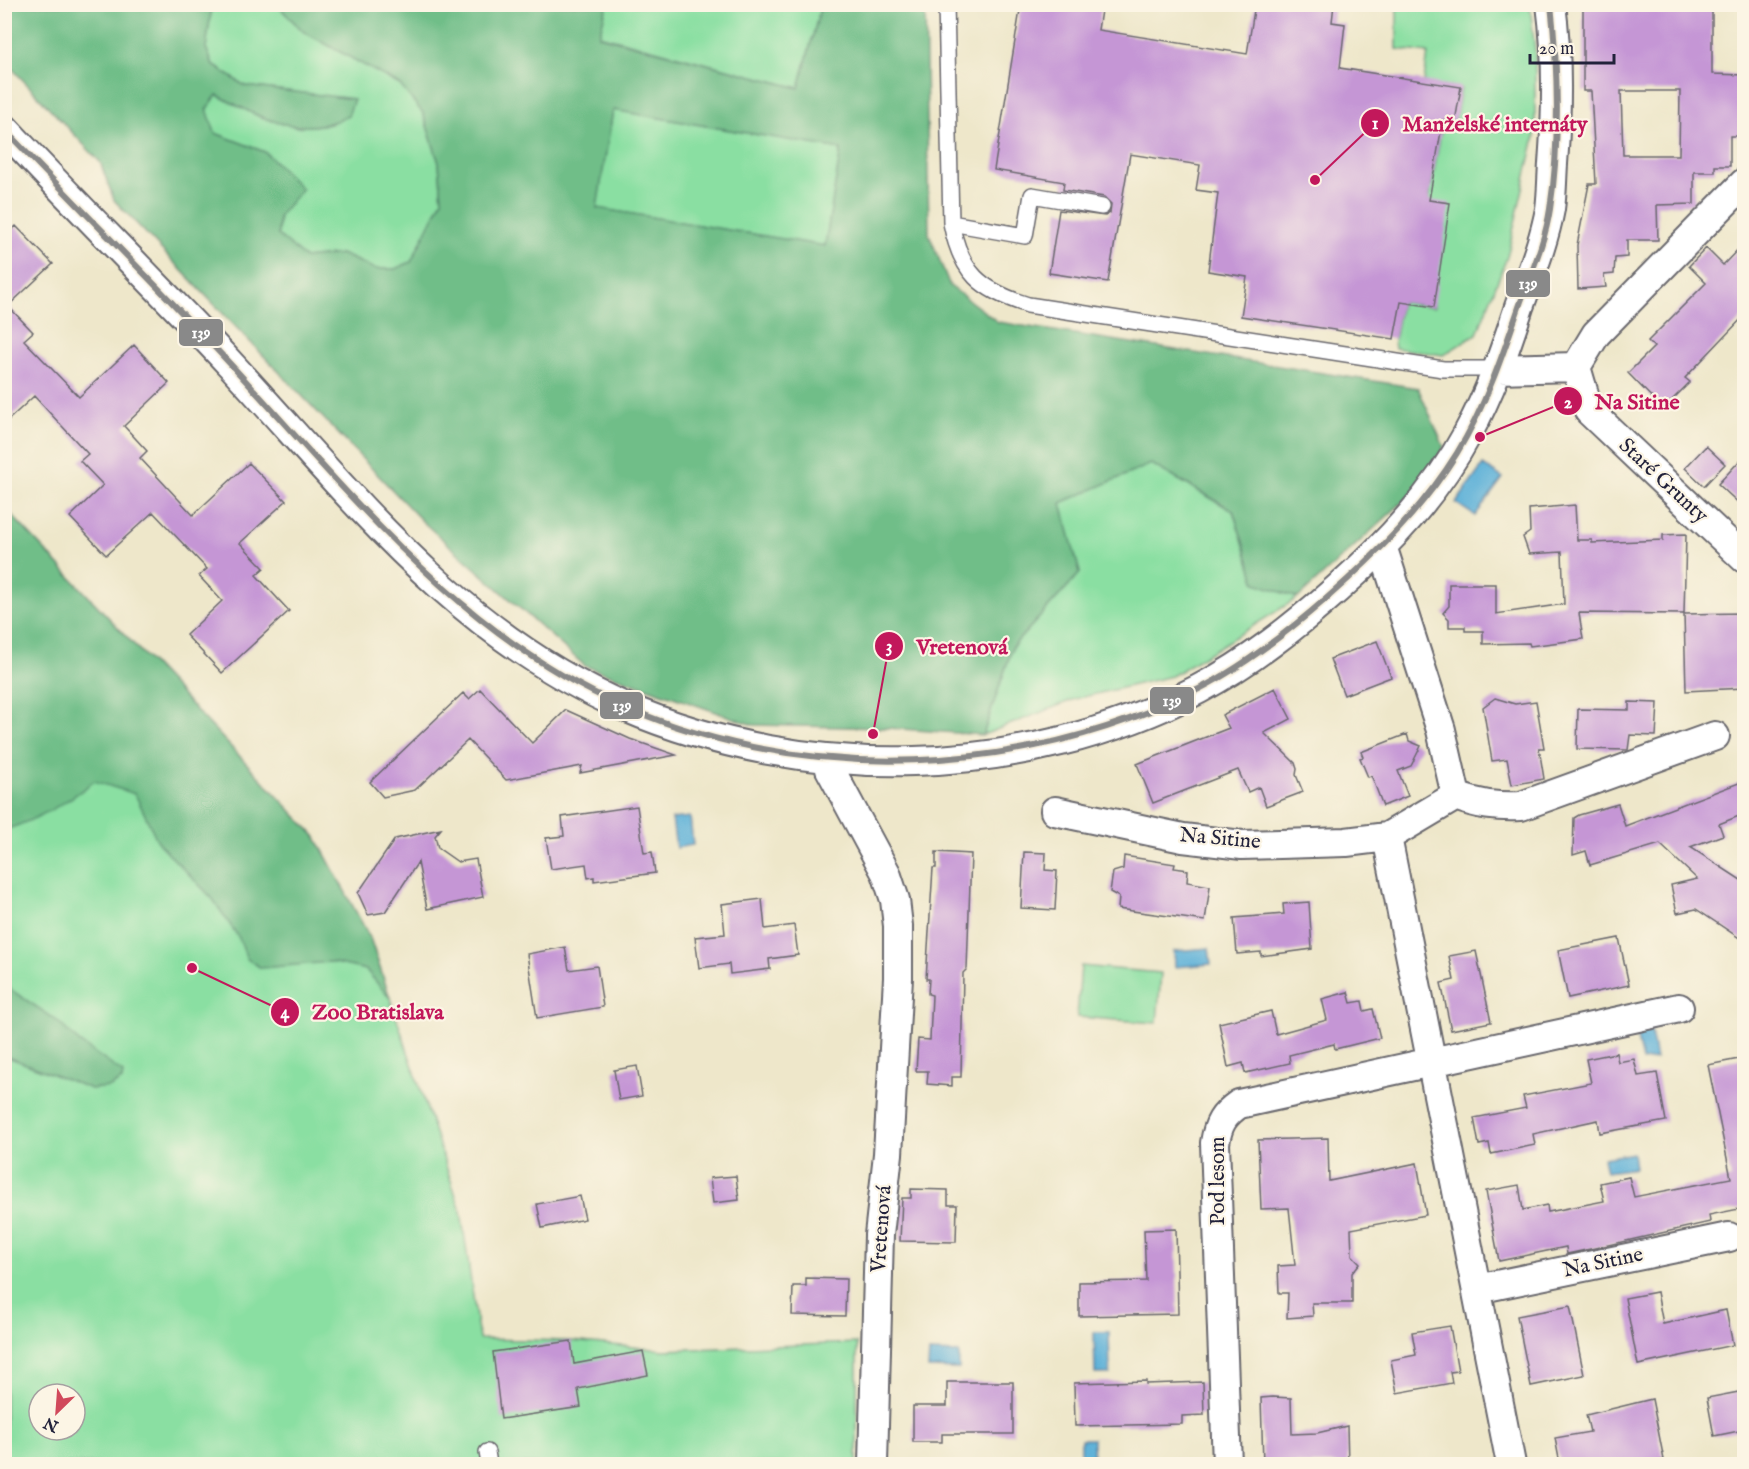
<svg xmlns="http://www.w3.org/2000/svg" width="1749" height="1469" font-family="'IM FELL English',serif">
	<rect width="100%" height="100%" fill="#fcf5e5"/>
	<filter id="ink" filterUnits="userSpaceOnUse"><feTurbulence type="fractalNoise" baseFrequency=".0167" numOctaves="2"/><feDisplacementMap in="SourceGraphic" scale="12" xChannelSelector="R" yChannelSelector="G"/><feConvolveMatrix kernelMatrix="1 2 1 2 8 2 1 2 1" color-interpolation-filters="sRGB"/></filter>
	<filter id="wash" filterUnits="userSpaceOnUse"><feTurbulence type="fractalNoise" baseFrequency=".008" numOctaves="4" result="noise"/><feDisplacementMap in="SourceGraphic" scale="24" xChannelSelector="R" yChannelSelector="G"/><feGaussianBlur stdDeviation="1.35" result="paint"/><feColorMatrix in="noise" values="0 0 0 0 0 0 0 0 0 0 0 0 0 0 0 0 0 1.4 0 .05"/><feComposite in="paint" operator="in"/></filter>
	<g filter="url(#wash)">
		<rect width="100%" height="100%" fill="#eee7ca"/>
		<path fill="#8adfa2" stroke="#56806e" stroke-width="1.5" fill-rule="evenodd" d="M212 5H277L304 32 400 85 423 113 439 163 442 200 411 262 395 269H375L341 254 305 258 278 235 279 216 265 152 215 133 206 109 217 95 262 118 297 127 331 124 354 100 245 86 213 65 206 48Z
			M607 5H821L799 88 599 35Z
			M1397 5H1530L1535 51V137L1507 257 1477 334 1443 355 1395 348 1394 342 1401 302 1434 307 1429 200 1443 120 1455 122 1461 88 1424 82 1428 53 1397 49Z
			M613 110 841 149 825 246 596 208Z
			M1151 464 1233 511 1256 583 1298 598 1172 676 1075 699 983 735 1013 646 1080 573 1060 503Z
			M4 507 315 836 370 938 461 1211 479 1339 571 1341 664 1350 857 1343V1464H5ZM39 1394H75V1430H39Z
			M1081 966 1161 973 1157 1023 1077 1017Z"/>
		<path fill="#6fbe88" stroke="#487062" stroke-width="1.5" fill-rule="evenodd" d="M5 5H212L206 48 213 65 245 86 354 99 348 116C299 140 261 118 217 95L207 109 215 133 265 152 302 189 279 216 278 235 305 258 341 254 375 269H395L411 262 442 200 439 163 423 113 400 85 304 32 277 5H607L599 36 799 88 821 5H925L929 234 950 286 998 322 1418 388 1444 447 1419 487 1298 598 1256 583 1233 510 1151 464 1061 503 1080 573 1013 646 983 735 888 728 753 725 585 666 423 522 114 200 100 162 5 61ZM613 110 841 149 825 246 597 208Z
			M4 507 315 836 370 938 390 998 366 970 330 962 261 968 247 959 239 938 212 898 159 844 135 794 94 781C67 803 38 819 5 830Z
			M4 980 11 990 55 1019 79 1042 123 1073 122 1080 110 1087 91 1089 5 1056Z"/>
		<path fill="#5cb0d8" stroke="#3f698a" stroke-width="1.5" d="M1483 465 1503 478 1475 516 1456 503Z
			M690 817 693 845 676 848 672 819Z
			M1209 948 1211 964 1175 967 1174 951Z
			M1650 1026 1656 1059 1642 1061 1635 1029Z
			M1633 1153 1635 1168 1606 1172 1603 1158Z
			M1094 1332H1109L1110 1374H1095Z
			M929 1352 959 1353V1369L928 1368Z
			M1081 1439H1093V1464H1081Z"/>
		<g id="blocks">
			<path fill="#c596d5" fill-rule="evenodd" d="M1021 4H1102L1098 30 1247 54 1255 4H1334L1332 22 1345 24 1340 68 1461 87 1455 122 1443 120 1429 200 1450 203 1434 307 1401 302 1394 339 1241 316 1247 277 1208 271 1218 193 1196 190 1200 165 1130 154 1108 282 1049 273 1059 210 1105 216 1110 213 1111 204 1104 197 1063 190 1064 182 994 170Z
				M1583 4H1712V74L1744 75V136H1730V166H1715V172H1694V204L1657 205 1658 240H1627V257L1615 258 1614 274 1604 275 1606 287 1578 289 1577 245 1589 184H1596L1591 91H1583ZM1621 91H1680L1679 155H1623Z
				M16 226 53 264 8 306 33 332 24 340 79 397 134 345 169 383 124 426 147 451 140 458 193 515 249 463 286 501 240 543 264 568 256 575 289 611 222 673 186 635 222 601 199 576 207 569 153 512 106 555 70 517 103 485 80 461 88 454 34 396 4 424V237Z
				M1744 243V316L1685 378 1690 382 1663 409 1628 373 1654 347 1648 341 1706 283 1689 266 1706 248 1723 265Z
				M1706 446 1725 464 1704 486 1685 468Z
				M1744 456V508L1718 484Z
				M1575 505 1577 540H1592V543L1663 540V535L1686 534 1684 614 1744 613V688L1686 691 1684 614 1579 613 1583 639 1530 646 1529 643 1483 644V631H1465V627H1449V619L1443 613 1449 606V584H1496V614L1564 604 1562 552 1529 554 1523 537 1530 532 1529 509Z
				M1377 641 1391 677 1344 695 1330 659Z
				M1275 688 1291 719 1264 733 1295 763 1297 769 1296 775 1303 792 1266 806 1259 787 1248 792 1238 770 1153 803 1137 764 1229 728 1222 715Z
				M480 689 532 743 566 710 630 739 676 755 580 773 582 766 506 780 468 740 415 790 383 797 370 782 463 693 469 699Z
				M1495 698 1515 704 1536 701 1544 748H1539L1544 779 1512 785 1507 759 1492 761 1483 707Z
				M1629 702 1658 703 1656 736 1630 735 1628 750 1577 749 1578 709 1629 710Z
				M1407 734 1409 741 1421 746 1411 766 1398 771 1408 796 1383 806 1373 780 1371 776 1368 777 1360 758 1363 757 1361 752Z
				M1744 781V814L1719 824 1723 835 1690 847 1744 882V941L1696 909 1677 913 1671 885 1697 879 1660 844 1590 865 1586 851 1573 855 1574 818 1579 815 1618 804 1625 826Z
				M637 806 644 853 652 852 655 873 594 881V877L588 878 586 864 551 869 546 838 564 836 562 817Z
				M441 829 435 836 438 848 458 862 476 859 483 897 427 909 418 862 385 912 368 915 358 893 395 839Z
				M936 852 971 854 967 969 963 973 961 1077H952V1086L927 1084 928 1071H916L918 1039 930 1040 932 995 928 994 929 979H926L933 868H936Z
				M1024 852 1046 853 1045 870 1057 871 1055 910 1021 908Z
				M1124 856 1175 864 1174 868 1188 870 1187 882 1210 886 1205 921 1118 909 1119 897 1110 892 1113 872 1123 869Z
				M762 899 765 929 794 925 798 955 769 959 770 969 730 974 729 964 699 968 695 937 725 934 722 904Z
				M1309 902 1312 949 1261 956V952L1237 954 1234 918 1284 914 1283 904Z
				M1619 938 1629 985 1568 998 1558 950Z
				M565 947 569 970 597 966 603 1007 537 1018 527 954Z
				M1476 951 1491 1022 1451 1030 1441 983 1454 980 1449 956Z
				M1348 992 1351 1003 1362 1001 1364 1011 1373 1009 1380 1038 1335 1049 1334 1044 1289 1055 1290 1063 1245 1073 1243 1063 1228 1067 1219 1023 1271 1011 1276 1034 1327 1020 1322 999Z
				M1616 1053 1618 1062 1634 1059 1638 1076 1657 1073 1666 1121 1600 1133 1598 1120 1533 1134 1535 1145 1491 1154 1489 1143 1479 1145 1474 1118 1526 1108 1523 1096 1591 1083 1586 1059Z
				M1744 1058V1208L1709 1215 1710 1222 1595 1248 1567 1254 1566 1247 1499 1261 1486 1191 1519 1185 1523 1210 1547 1205 1548 1212 1604 1201 1600 1183 1629 1177 1634 1197 1731 1178 1708 1065Z
				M637 1066 642 1096 619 1100 614 1070Z
				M1328 1138 1329 1181 1417 1163 1426 1215 1351 1229 1352 1255 1360 1263 1352 1273V1303H1312L1313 1316 1287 1318 1288 1293H1279L1278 1266 1295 1265 1289 1208 1261 1209 1258 1140Z
				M736 1176 739 1200 713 1203 710 1178Z
				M911 1189 948 1190V1205H957L956 1242 900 1241 902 1198H911Z
				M580 1196 585 1219 542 1228 537 1204Z
				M1176 1229 1178 1314 1079 1316V1282L1146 1281 1144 1230Z
				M806 1278 846 1279 845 1316 792 1315 793 1286H806Z
				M1657 1292 1663 1324 1726 1310 1733 1345 1638 1365 1625 1298Z
				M1570 1306 1584 1375 1531 1386 1517 1316Z
				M1450 1326 1458 1371 1450 1372 1452 1383 1397 1393 1391 1360 1416 1355 1412 1332Z
				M571 1341 574 1364 643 1351 648 1375 578 1389 581 1407 501 1419 493 1352Z
				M1146 1381V1384L1203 1382 1204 1415 1182 1416V1424L1075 1426 1074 1383Z
				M947 1382H1013V1434H942V1442H913V1406H947Z
				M1744 1391V1430L1714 1436 1707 1398Z
				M1273 1397 1291 1398 1292 1434 1317 1433 1347 1426 1348 1464H1263L1261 1398Z
				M1652 1399 1664 1460 1640 1464H1560L1555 1438 1590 1432 1586 1415Z"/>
		</g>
	</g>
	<g filter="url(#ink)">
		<use href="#blocks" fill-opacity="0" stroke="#69676d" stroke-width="1.5"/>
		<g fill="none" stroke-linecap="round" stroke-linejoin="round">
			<g stroke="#69676d" stroke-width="18">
				<path id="lane" d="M946 4 951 223C961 273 980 290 1028 305L1443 369H1498
					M951 223 1025 236 1032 195 1102 207
					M487 1452 489 1464"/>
			</g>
			<g stroke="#69676d" stroke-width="32">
				<path id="street" d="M4 128C79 209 158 286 233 367 353 497 457 634 625 707 804 784 1025 780 1199 689 1250 662 1294 627 1337 589 1388 544 1435 494 1468 433 1490 393 1505 350 1519 307 1530 276 1544 242 1550 209 1552 194 1552 178 1553 164 1557 111 1558 57 1551 4
					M1576 367 1589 411 1744 558
					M1498 369 1576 367 1596 334 1744 183
					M1383 549 1441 730 1456 796
					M828 759 830 769 886 873 895 900 898 926V978L888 1154 879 1235 873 1464
					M1055 811 1183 838 1242 845 1346 842 1387 837 1456 796C1478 805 1497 807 1521 806L1715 736
					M1387 837 1511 1464
					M1477 1289 1729 1237
					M1227 1464 1215 1143C1218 1124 1223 1115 1239 1104L1679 1008"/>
			</g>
			<use href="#lane" stroke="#fff" stroke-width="15"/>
			<use href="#street" stroke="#fff" stroke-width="28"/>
			<g stroke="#fcf5e5" stroke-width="10">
				<path id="bus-1" d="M4 129C80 209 158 286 233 367 350 494 462 637 625 707 807 785 1023 777 1199 689 1246 665 1289 631 1328 597 1377 554 1423 508 1457 453 1485 407 1502 357 1519 307 1530 275 1545 243 1550 209 1560 146 1558 68 1551 4"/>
			</g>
			<use href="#bus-1" stroke="#898989" stroke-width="6"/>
		</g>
	</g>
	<g text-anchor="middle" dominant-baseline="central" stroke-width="4.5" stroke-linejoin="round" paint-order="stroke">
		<g font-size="21" fill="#22223b" stroke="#fcf5e5">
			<text transform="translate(1663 481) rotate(43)">Staré Grunty</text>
			<text transform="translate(1220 839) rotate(5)">Na Sitine</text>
			<text transform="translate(1218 1181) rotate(-90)">Pod lesom</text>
			<text transform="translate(882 1229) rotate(-86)">Vretenová</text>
			<text transform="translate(1603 1263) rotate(-12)">Na Sitine</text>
		</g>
	</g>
	<path fill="none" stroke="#c2185b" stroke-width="2" d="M1315 180L1375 123M1480 437L1568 401M873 734L889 646M192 968L285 1012"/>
	<g fill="#c2185b" stroke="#fcf5e5" stroke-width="2">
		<circle cx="1315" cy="180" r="6"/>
		<circle cx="1480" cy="437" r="6"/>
		<circle cx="873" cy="734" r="6"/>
		<circle cx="192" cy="968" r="6"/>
		<circle cx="1375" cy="123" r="15"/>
		<circle cx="1568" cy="401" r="15"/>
		<circle cx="889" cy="646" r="15"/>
		<circle cx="285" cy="1012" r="15"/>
	</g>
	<g font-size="18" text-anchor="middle" font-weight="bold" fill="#fff">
		<text x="1375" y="129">1</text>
		<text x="1568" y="408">2</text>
		<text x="889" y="652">3</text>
		<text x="285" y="1018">4</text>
	</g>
	<g font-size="22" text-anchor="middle" font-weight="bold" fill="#c2185b" stroke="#fcf5e5" stroke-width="4.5" stroke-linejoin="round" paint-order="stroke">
		<text x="1495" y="131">Manželské internáty</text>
		<text x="1637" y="409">Na Sitine</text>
		<text x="962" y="654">Vretenová</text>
		<text x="378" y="1019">Zoo Bratislava</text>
	</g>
	<g stroke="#fcf5e5" stroke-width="2">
		<rect x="1505" y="269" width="46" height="29" rx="6" fill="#898989"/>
		<rect x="178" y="318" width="46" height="29" rx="6" fill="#898989"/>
		<rect x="1149" y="686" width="46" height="29" rx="6" fill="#898989"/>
		<rect x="599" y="691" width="45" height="29" rx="6" fill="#898989"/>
	</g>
	<g font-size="16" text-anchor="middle" font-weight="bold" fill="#fff">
		<text x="1528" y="289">139</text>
		<text x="201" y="338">139</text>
		<text x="1172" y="706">139</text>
		<text x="622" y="711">139</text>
	</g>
	<rect width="1749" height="1469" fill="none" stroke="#fcf5e5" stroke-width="24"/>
	<g transform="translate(57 1412) rotate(205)"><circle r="28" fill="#fcf5e5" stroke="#a5a1a1" stroke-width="1.5"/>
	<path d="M0-4.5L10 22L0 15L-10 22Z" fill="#d1495b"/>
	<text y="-9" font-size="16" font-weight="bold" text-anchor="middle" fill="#22223b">N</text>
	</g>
	<path d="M1530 54v9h84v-9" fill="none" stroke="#22223b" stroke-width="3"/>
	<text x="1539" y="54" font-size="18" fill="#22223b" stroke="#fcf5e5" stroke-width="4.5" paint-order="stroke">20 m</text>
</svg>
